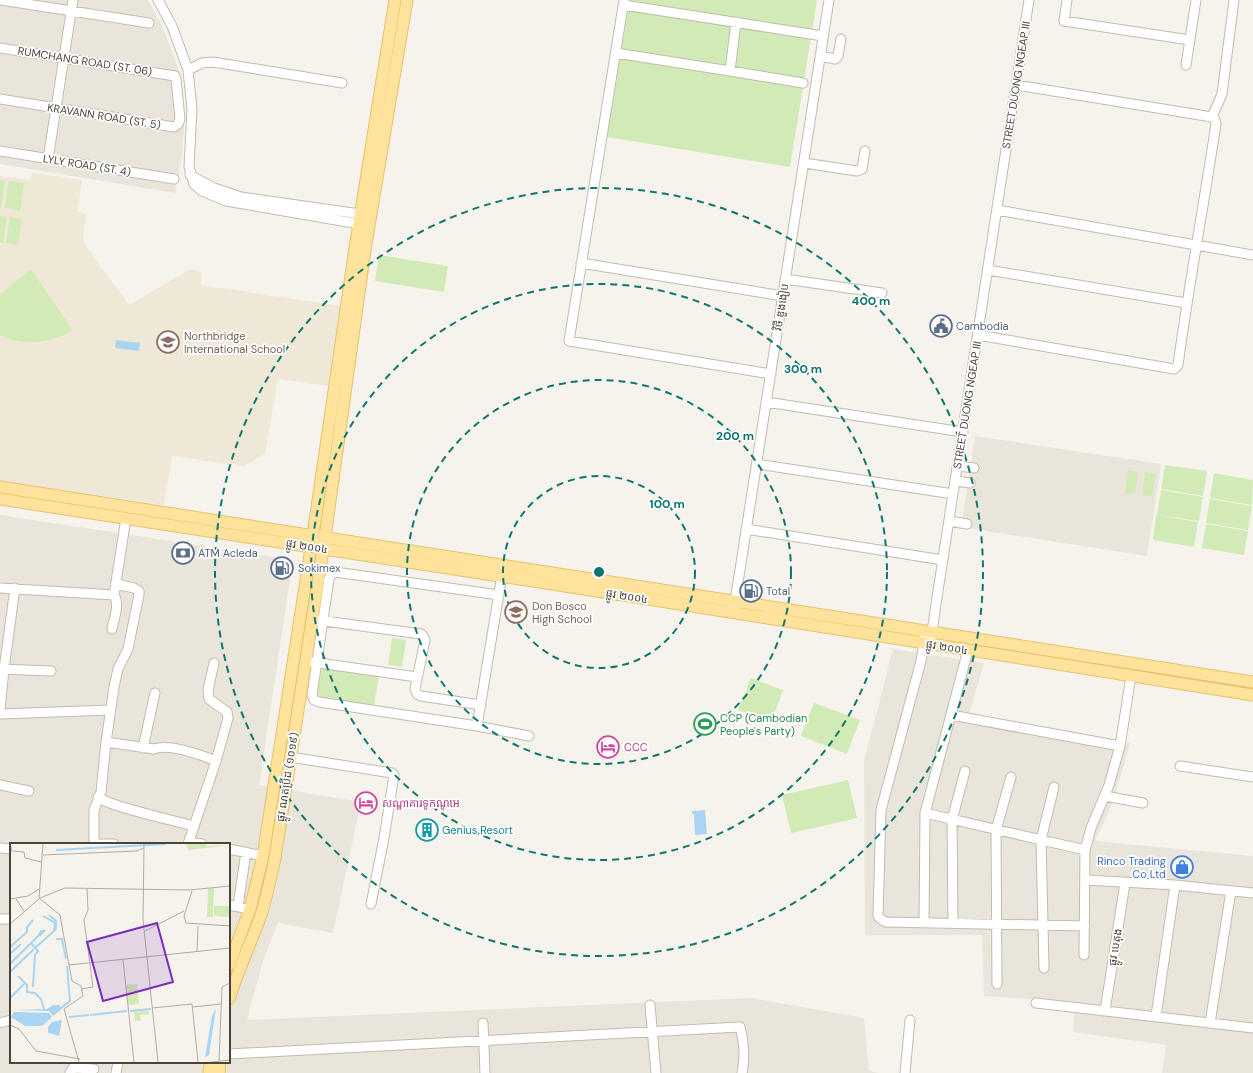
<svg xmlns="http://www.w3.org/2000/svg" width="1253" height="1073" font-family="'DM Sans','Noto Sans Khmer',sans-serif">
	<rect width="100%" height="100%" fill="#f6f3ec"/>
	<path fill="#eae5da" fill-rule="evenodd" d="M0 0H148L162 26 181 75 184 128 182 155 175 193 0 164Z
		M975 436 1161 464 1147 556 961 527Z
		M0 515 293 560 259 785 361 802 333 933 278 923 263 961 247 1020 751 998 864 1018 869 1071 879 1073H0ZM11 844H229V1062H11Z
		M893 649 984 663 968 717 1130 743 1113 802 1095 841 1253 856V1073H1162L1166 1045 1073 1032 1075 1002 984 996 982 935H865L864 761Z"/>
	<path fill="#efe8d6" d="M32 173 82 180 77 212 87 214 83 236 85 245 129 305 191 269 202 273 200 285 342 306 329 386 278 379 265 454 244 466 172 456 164 505 0 481V176L31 180Z"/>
	<path fill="#d2eab5" d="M630 0H817L790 167 607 137Z
		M0 180 5 181 1 208H0Z
		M9 181 24 183 20 211 5 208Z
		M0 216 7 217 3 243 0 242Z
		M10 217 22 219 18 245 6 243Z
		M379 255 448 266 444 292 375 281Z
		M31 269 73 331C49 343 25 347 0 335V294Z
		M1165 465 1207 471 1203 496 1161 489Z
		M1128 470 1138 472 1135 494 1125 493Z
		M1145 472 1156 474 1152 496 1142 495Z
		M1214 473 1253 480 1252 505 1210 498Z
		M1161 490 1203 497 1199 521 1157 515Z
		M1210 499 1252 506 1248 530 1206 523Z
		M1156 515 1198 522 1194 547 1153 540Z
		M1206 524 1248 531 1244 555 1202 548Z
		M392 638 406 640 402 667 388 665Z
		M322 667 379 676 373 710 316 700Z
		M751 678 783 690 771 722 738 710Z
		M814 703 860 720 847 754 801 736Z
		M848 780 857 818 791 833 782 795Z"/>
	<path fill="#a9d4f2" d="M116 340 140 343 139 351 115 348Z
		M705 810 707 834 695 835 694 814H692V811Z"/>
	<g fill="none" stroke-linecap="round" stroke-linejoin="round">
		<g stroke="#c2bbae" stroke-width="11">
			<path id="minor" d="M1 0 149 23
				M158 0 172 26 188 70 192 109 189 167 194 184 202 191 226 201 365 225
				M624 0 569 341 771 374
				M1067 0 1064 21 1190 40
				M624 5 823 36
				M736 22 730 71 803 83
				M0 48 175 76 176 79 180 119 178 124 174 127 0 99
				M616 53 730 71
				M820 56 835 59 838 56 841 39
				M1186 65 1196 0
				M188 70 202 63 213 62 342 83
				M1212 117 1222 94 1234 0
				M0 151 174 179
				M48 159 73 0
				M804 163 857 171 862 169 865 151
				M190 175 214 188 241 197 367 215
				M997 210 1253 255
				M581 263 783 296
				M988 270 1186 303
				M785 279 882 293
				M978 335 1174 369 1178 365C1189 284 1204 204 1216 124L1215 120 1212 117 1016 85
				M766 402 963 432
				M757 464 953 494
				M958 466 974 468
				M956 481 970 483
				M949 521 967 524
				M746 529 943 560
				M0 588 114 595
				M499 595 335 572 331 575 329 579 312 695 314 700 319 702 477 726 529 736
				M734 608 829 0
				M317 620 421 634 423 636 425 640 415 689 417 694 421 696 481 705
				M112 629C114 618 120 605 114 595L126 518
				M925 636 921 661 881 810 878 916 882 920 886 922 1085 926
				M931 639 936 604 1029 0
				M312 662 417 677
				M0 669 51 671
				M0 710 4 669 15 588
				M0 714 110 710
				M951 715 1120 746
				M477 726 503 569
				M106 742 154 749C170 743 201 755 216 761
				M143 748 155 693
				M290 757 392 773 394 775 384 838 371 904
				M1180 766 1253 777
				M0 785 29 791
				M1105 796 1143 803
				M98 797C107 806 177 821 193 826
				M925 813 1085 850
				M189 842 202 844
				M94 844V810L101 792 106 742 114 687 118 669 128 649 139 595V591L134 588 116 584
				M94 844H114
				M188 844 216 761 228 718 227 712 209 699 208 690 214 663
				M0 848 11 849
				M229 849 263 856
				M1086 880 1175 885 1253 893
				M229 905 250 909
				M238 906 246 852
				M0 919H11
				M924 923 925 813 968 650
				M953 923 952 820 965 771
				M1084 955 1085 850 1091 828 1109 785 1120 746 1131 676
				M1044 968 1041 840 1054 787
				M997 984 996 830 1011 777
				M1036 1003 1253 1028
				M650 1005 656 1073
				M1105 1011 1125 883
				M1156 1016 1175 885
				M0 1023 11 1020
				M483 1023 485 1073
				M1210 1023 1231 891
				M229 1054 740 1027C744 1041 745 1059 742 1073
				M70 1073 73 1068 94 1069
				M116 1073 118 1062
				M905 1073 910 1020"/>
		</g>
		<g stroke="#e6c16a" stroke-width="13">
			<path id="major" d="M0 487 1253 682
				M0 499 597 591 1253 695
				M229 965 250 909 263 856 313 535 355 248 395 0
				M229 999C238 970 251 943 261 915 267 896 271 877 275 858L325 537 365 250 407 0
				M209 1073 210 1062
				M219 1073 220 1062"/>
		</g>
		<use href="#minor" stroke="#fff" stroke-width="9"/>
		<use href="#major" stroke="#ffe39c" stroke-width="11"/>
	</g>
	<g fill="none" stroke="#0f766e" stroke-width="2" stroke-dasharray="7 5">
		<circle cx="599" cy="572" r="96"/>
		<circle cx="599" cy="572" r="192"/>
		<circle cx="599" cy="572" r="288"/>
		<circle cx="599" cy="572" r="384"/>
	</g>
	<defs>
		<g id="civic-ring" transform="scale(1.15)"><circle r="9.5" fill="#fff" stroke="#5c6f8a" stroke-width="1.5"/><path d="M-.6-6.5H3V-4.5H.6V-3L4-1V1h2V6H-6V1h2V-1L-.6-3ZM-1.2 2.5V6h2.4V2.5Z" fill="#5c6f8a"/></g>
		<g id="school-ring" transform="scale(1.15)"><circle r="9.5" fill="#fff" stroke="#8d6e63" stroke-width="1.5"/><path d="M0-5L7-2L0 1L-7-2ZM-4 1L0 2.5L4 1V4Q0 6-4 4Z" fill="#8d6e63"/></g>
		<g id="bank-ring" transform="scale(1.15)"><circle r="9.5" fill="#fff" stroke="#5c6f8a" stroke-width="1.5"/><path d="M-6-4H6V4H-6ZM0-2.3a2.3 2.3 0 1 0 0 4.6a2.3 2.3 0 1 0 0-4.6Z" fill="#5c6f8a"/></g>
		<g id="fuel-ring" transform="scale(1.15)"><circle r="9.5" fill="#fff" stroke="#5c6f8a" stroke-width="1.5"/><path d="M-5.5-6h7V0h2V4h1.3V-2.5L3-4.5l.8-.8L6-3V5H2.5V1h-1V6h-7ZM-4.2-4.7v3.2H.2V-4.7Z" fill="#5c6f8a"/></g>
		<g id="stadium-ring" transform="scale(1.15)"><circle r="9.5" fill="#fff" stroke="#2e9e5b" stroke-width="1.5"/><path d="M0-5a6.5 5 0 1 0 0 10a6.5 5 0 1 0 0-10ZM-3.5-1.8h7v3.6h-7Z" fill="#2e9e5b"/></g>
		<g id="hotel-ring" transform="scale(1.15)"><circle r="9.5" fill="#fff" stroke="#d1479c" stroke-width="1.5"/><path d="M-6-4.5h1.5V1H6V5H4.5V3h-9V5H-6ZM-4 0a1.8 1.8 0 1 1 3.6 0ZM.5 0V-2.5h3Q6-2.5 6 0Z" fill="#d1479c"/></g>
		<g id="building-ring" transform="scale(1.15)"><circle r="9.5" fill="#fff" stroke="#0f9aa8" stroke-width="1.5"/><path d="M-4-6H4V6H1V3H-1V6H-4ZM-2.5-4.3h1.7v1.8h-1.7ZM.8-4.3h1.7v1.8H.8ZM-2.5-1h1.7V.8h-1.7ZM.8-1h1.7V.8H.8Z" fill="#0f9aa8"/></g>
		<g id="shop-ring" transform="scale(1.15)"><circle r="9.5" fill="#fff" stroke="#3f7fe0" stroke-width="1.5"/><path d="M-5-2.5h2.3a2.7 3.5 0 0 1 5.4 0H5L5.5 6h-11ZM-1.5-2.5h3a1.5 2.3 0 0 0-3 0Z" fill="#3f7fe0"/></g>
	</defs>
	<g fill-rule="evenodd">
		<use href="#civic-ring" x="941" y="326"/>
		<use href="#school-ring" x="168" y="342"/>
		<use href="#bank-ring" x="183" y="553"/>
		<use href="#fuel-ring" x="282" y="568"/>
		<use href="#fuel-ring" x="751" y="591"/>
		<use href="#school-ring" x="516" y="612"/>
		<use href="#stadium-ring" x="705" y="724"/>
		<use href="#hotel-ring" x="608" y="747"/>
		<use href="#hotel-ring" x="366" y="803"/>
		<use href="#building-ring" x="427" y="830"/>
		<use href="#shop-ring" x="1182" y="867"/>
	</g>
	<g text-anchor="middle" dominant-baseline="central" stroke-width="3.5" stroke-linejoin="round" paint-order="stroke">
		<g font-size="11" fill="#4b4439" stroke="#fff">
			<text transform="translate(85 61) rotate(9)">RUMCHANG ROAD (ST. 06)</text>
			<text transform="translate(1016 85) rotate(-81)">STREET DUONG NGEAP III</text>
			<text transform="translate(104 116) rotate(9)">KRAVANN ROAD (ST. 5)</text>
			<text transform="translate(87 165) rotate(9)">LYLY ROAD (ST. 4)</text>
			<text transform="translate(781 307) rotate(-81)">វិថី ឌួងងៀប</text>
			<text transform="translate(967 405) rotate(-81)">STREET DUONG NGEAP III</text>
			<text transform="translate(307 546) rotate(9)">ផ្លូវ ២០០៤</text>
			<text transform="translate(627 596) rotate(9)">ផ្លូវ ២០០៤</text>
			<text transform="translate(947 647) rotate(9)">ផ្លូវ ២០០៤</text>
			<text transform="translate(287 777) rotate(-81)">ផ្លូវ ណតប្រ៊ីដ (១០១៩)</text>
			<text transform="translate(1115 947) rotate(-81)">ផ្លូវ បេតុង</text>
		</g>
		<g font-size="11" fill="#4e5e75" stroke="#fff" text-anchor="start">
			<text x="956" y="326">Cambodia</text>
			<text x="198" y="553">ATM Acleda</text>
			<text x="298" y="568">Sokimex</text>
			<text x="766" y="591">Total</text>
		</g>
		<g font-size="11" fill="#785e54" stroke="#fff" text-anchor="start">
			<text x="184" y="336">Northbridge<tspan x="184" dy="13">International School</tspan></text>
			<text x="532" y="606">Don Bosco<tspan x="532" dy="13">High School</tspan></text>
		</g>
		<g font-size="11" fill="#27864d" stroke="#fff" text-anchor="start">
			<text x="720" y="718">CCP (Cambodian<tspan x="720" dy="13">People's Party)</tspan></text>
		</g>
		<g font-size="11" fill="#b23c85" stroke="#fff" text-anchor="start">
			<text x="624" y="747">CCC</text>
			<text x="382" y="803">សណ្ឋាគារទូកណូអេ</text>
		</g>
		<g font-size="11" fill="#0d838f" stroke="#fff" text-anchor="start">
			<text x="442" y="830">Genius Resort</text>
		</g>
		<g font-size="11" fill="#366cbe" stroke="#fff" text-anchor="end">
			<text x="1166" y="861">Rinco Trading<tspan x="1166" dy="13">Co Ltd</tspan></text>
		</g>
	</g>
	<g transform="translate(10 843)">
		<rect width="220" height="220" fill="#f6f3ec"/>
		<path d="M176 1H196V3L220 2 179 7ZM198 45H204L203 74H197ZM204 63H220V74L204 73ZM127 141 129 161 118 162 116 142ZM138 168 139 171 130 172 131 178H125L124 169Z" fill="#d2eab5"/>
		<path d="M43 162H49L52 166 43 173 39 168 4 167 37 166ZM206 165 199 212 195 214 202 173ZM4 169 39 170 42 174 32 183H15L1 174ZM52 177 49 193 38 190V184L42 179Z" fill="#a9d4f2"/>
		<path fill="none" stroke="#a9d4f2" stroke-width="2" d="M46 7 156 1M39 72 46 78V87M33 73 45 80 44 87M29 93 34 88H31L29 92M46 96H52L56 116M21 100 28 108 25 112 23 144M0 104 17 89V84L23 77M25 105 45 87M0 111 11 101M0 121 34 87M0 129 24 106M8 133 17 142V149L25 150 31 156 34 166M0 155 14 141M51 165 60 158 57 123M120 168 141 166M80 172 117 168M59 174 79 172"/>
		<path fill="none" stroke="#b2ada4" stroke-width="1" d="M0 1 2 8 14 9 15 15 31 19M33 1 29 55 50 72 59 122 220 105M134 1 133 77 148 219M33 12 127 8 134 5M182 48 174 73 176 80 220 83M0 56 18 53 29 46M6 56 14 68M0 81 30 55 55 45 179 47 220 43M135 88 174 68M187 108 188 83M113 117 124 219M59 122 62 138 71 143 72 149 73 153 54 166 69 219M72 146 83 144 74 77 78 67 77 45M183 164 211 161M142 165 182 161 188 219M0 182 9 186 26 208 70 216M209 218 212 144 220 140M201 219 220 217"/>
		<path fill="#7b2cbf" fill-opacity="0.15" stroke="#7b2cbf" stroke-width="2" d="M147 80 163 139 93 158 77 99Z"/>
		<rect width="220" height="220" fill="none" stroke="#4b4439" stroke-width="2"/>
	</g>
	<circle cx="599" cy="572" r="6" fill="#0f766e" stroke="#fff" stroke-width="2"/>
	<g font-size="12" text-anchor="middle" font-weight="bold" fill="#0f766e" stroke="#fff" stroke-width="3.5" stroke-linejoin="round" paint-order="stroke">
		<text x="871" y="305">400 m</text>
		<text x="803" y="373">300 m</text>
		<text x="735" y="440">200 m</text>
		<text x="667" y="508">100 m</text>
	</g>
</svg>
